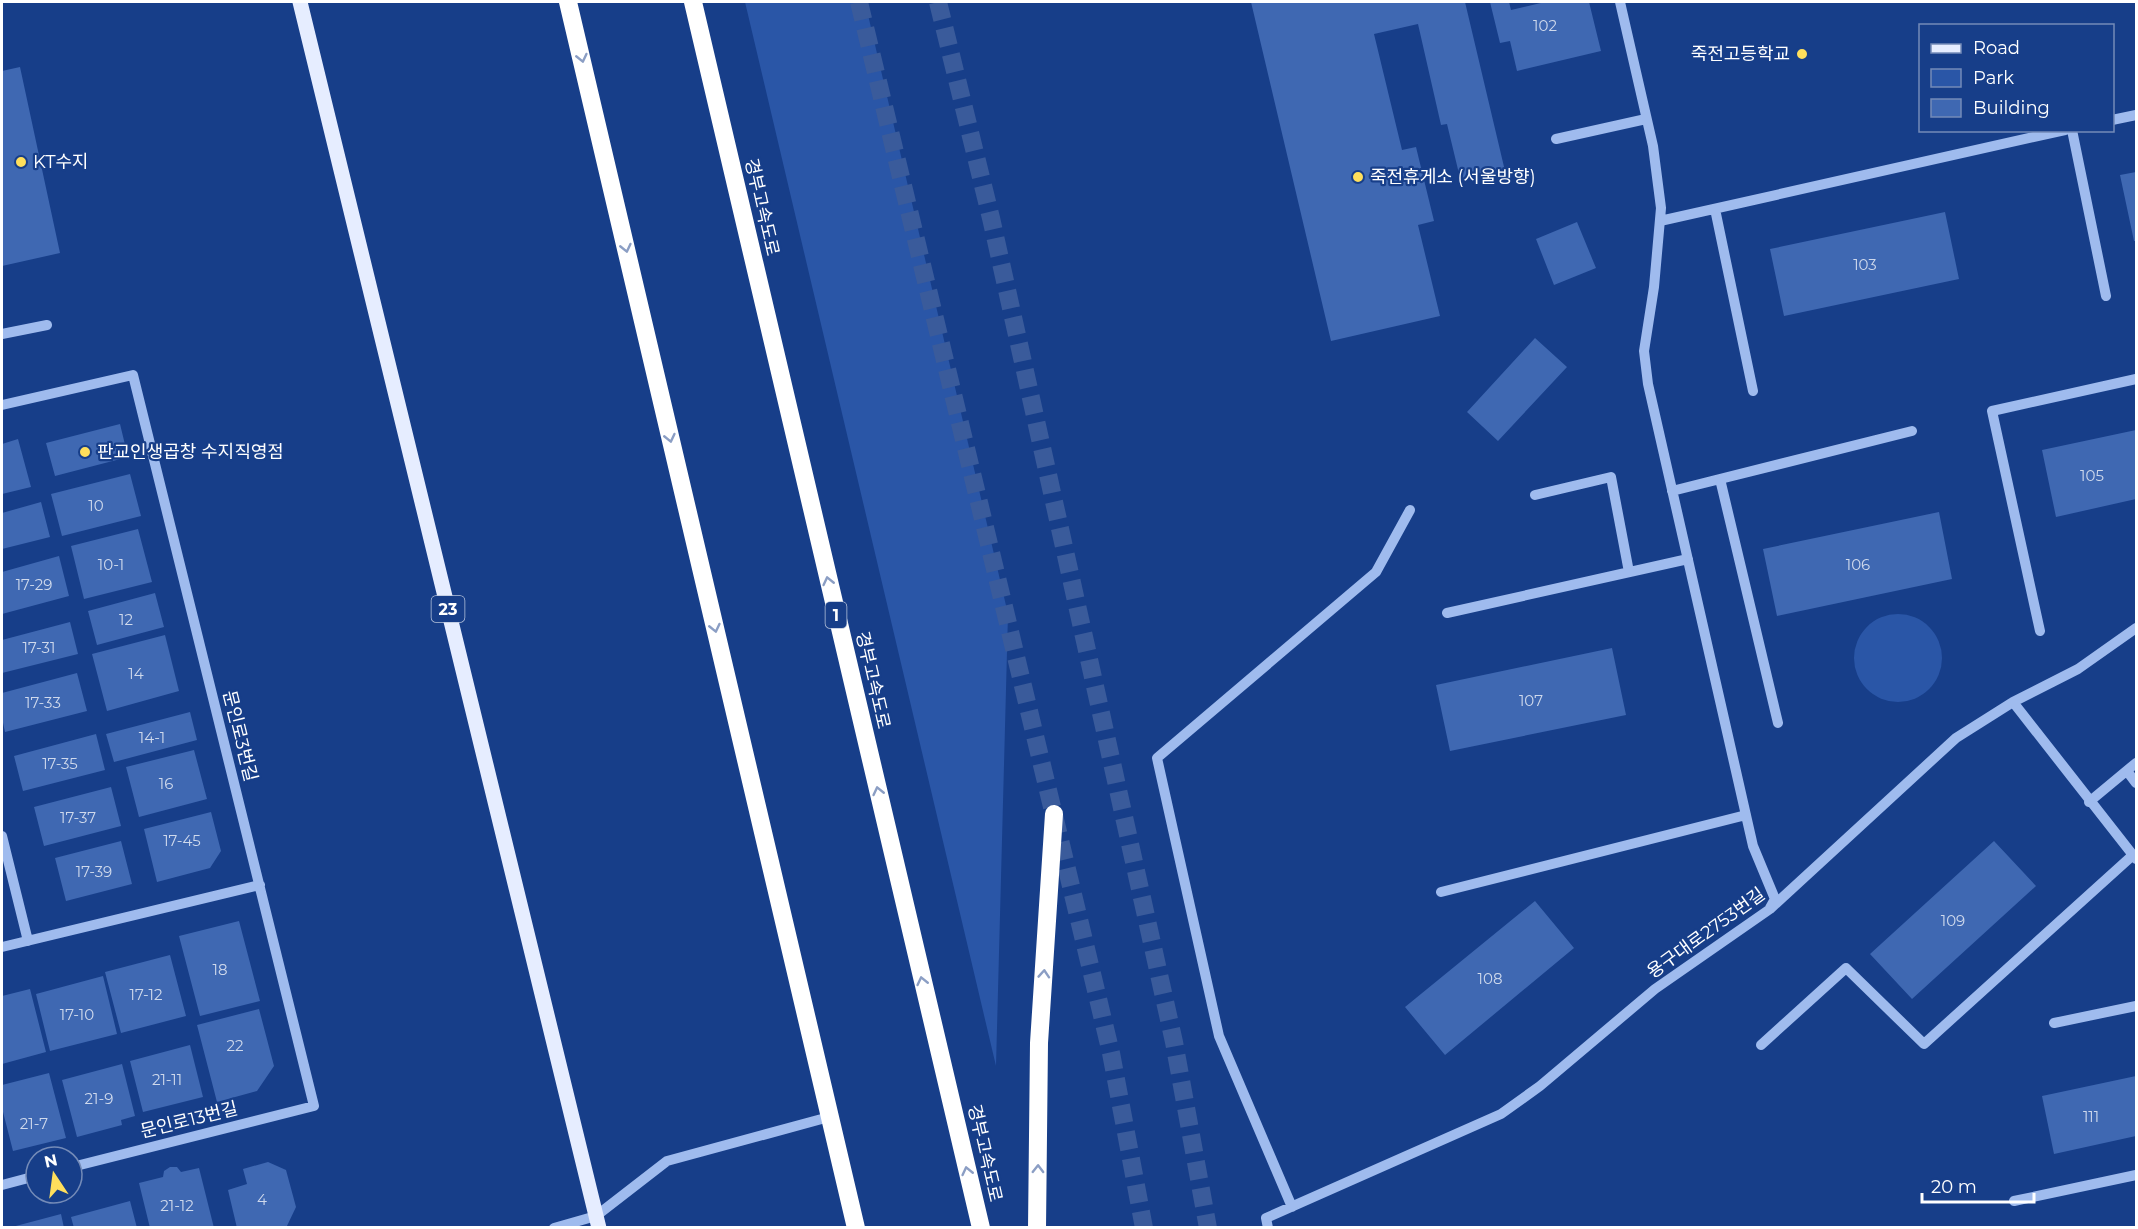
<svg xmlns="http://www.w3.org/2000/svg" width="2138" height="1229" font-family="Montserrat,'Noto Sans KR',sans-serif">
	<rect width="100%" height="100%" fill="#173e89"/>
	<path fill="#2a56a7" d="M745 2H865L1008 614 996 1066Z
		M1854 658a44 44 0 1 1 88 0a44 44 0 1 1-88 0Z"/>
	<path fill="#3f68b2" d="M1251 2H1465L1505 171 1461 182 1447 124 1441 125 1418 24 1374 34 1402 150 1416 147 1434 221 1418 225 1440 316 1331 341Z
		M1490 2H1509L1511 10 1545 2H1589L1601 51 1517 71 1510 41 1500 43Z
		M20 67 60 253 2 266V71Z
		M2136 172V241H2134L2120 175Z
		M1945 212 1959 279 1784 316 1770 249Z
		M1577 222 1596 268 1554 285 1536 239Z
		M1535 338 1567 367 1498 441 1467 412Z
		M120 424 128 457 55 476 46 443Z
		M2136 430V499L2056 517 2042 450Z
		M18 439 31 487 2 494V444Z
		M130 474 141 516 62 536 51 494Z
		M41 502 50 537 2 549V513Z
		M1939 512 1952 579 1777 616 1763 549Z
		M138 529 152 582 84 599 71 546Z
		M59 556 69 596 2 614V572Z
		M155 593 164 627 97 645 88 611Z
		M70 622 78 654 2 673V640Z
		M165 635 179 691 107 711 92 654Z
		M1612 648 1626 715 1450 751 1436 685Z
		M77 673 87 711 5 732 2 718V693Z
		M190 712 197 740 114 762 106 734Z
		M96 734 105 770 23 791 14 756Z
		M194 750 207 799 139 817 126 767Z
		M111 787 121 826 44 846 34 807Z
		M211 812 221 851 210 868 157 882 144 829Z
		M121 841 132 884 66 901 55 858Z
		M1994 841 2036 886 1912 999 1870 954Z
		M1535 901 1574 948 1445 1055 1405 1007Z
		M239 921 260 1001 200 1016 179 936Z
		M170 955 186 1016 121 1033 105 972Z
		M103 976 117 1034 50 1051 36 994Z
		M30 989 46 1052 2 1064V996Z
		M259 1009 274 1066 257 1091 217 1102 197 1025Z
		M190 1045 203 1097 143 1112 130 1061Z
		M122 1064 135 1116 121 1120 122 1125 77 1137 62 1080Z
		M49 1073 66 1138 13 1151 2 1108V1085Z
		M2136 1076V1136L2054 1154 2042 1096Z
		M268 1162 286 1170 296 1207 286 1228H237L228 1190 247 1184 243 1169Z
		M170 1167H177L181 1172 199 1168 214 1228H150L139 1183 163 1177 164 1171Z
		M130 1201 137 1228H74L71 1217Z
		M61 1214 64 1228H12V1227Z"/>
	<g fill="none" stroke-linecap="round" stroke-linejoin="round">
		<path stroke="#3a5b9b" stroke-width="18" stroke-dasharray="18 9" stroke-linecap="butt" d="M859 2 1111 1053 1144 1228
			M938 2 991 218 1174 1042 1208 1228"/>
		<path stroke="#9fbbee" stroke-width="10" d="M1620 2 1653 146 1661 208 1654 287 1644 351 1648 384 1753 846 1775 899 1770 908
			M2112 120 2136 115
			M2072 130 2106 296
			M1556 139 1646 119
			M1715 209 1753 391
			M1660 221 2065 130
			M2 334 47 325
			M2 405 133 375 314 1106 72 1167
			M1720 479 1778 723
			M1672 491 1912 431
			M1535 495 1611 477 1629 572
			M1447 613 1688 559
			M2040 631 1992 411 2136 379
			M2013 702 2136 859
			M2127 771 2136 783
			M2089 802 2136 763
			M2 836 28 941
			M1441 892 1746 815
			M2 947 260 885
			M2054 1023 2136 1006
			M1761 1045 1846 968 1924 1044 2133 855
			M2 1185 36 1176
			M2014 1201 2136 1175
			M1292 1207 1219 1036 1157 758 1376 572 1410 510
			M554 1228 596 1216 667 1161 829 1117
			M1268 1228 1266 1218 1501 1114 1540 1086 1655 989 1770 909 1956 738 2013 702 2078 669 2136 628"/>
		<path stroke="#e6edff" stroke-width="15" d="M300 2 599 1228"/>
		<path stroke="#fff" stroke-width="18" d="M568 2 856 1228
			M693 2 981 1228
			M1037 1228 1039 1043 1054 814"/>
	</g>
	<defs><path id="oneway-chevron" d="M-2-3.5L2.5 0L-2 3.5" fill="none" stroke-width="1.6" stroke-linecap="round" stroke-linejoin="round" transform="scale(1.5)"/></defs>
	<g stroke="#8b9ec4">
		<use href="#oneway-chevron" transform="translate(582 58) rotate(77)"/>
		<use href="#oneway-chevron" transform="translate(626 248) rotate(77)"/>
		<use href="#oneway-chevron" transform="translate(670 438) rotate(77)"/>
		<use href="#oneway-chevron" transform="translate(828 581) rotate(-103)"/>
		<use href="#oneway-chevron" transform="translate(715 628) rotate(77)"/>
		<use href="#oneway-chevron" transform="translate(878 791) rotate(-103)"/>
		<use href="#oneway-chevron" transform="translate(1044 974) rotate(-86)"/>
		<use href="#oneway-chevron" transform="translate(922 981) rotate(-103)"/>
		<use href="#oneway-chevron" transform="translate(1038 1169) rotate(-89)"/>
		<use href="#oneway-chevron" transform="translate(967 1171) rotate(-103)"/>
	</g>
	<g fill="#ffdf5c" stroke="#173e89" stroke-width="2">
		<circle cx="1802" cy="54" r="6"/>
		<circle cx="21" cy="162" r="6"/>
		<circle cx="1358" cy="177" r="6"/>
		<circle cx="85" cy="452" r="6"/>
	</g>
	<g text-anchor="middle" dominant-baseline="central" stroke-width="4.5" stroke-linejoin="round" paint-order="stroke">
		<g font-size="15" fill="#cfd9ec">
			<text x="1545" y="25">102</text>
			<text x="1865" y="264">103</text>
			<text x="2092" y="475">105</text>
			<text x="96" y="505">10</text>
			<text x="111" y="564">10-1</text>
			<text x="1858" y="564">106</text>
			<text x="34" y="584">17-29</text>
			<text x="126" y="619">12</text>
			<text x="39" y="647">17-31</text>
			<text x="136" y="673">14</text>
			<text x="1531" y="700">107</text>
			<text x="43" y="702">17-33</text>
			<text x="152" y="737">14-1</text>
			<text x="60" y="763">17-35</text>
			<text x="166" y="783">16</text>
			<text x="78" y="817">17-37</text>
			<text x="182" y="840">17-45</text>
			<text x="94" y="871">17-39</text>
			<text x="1953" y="920">109</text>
			<text x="220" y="969">18</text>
			<text x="1490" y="978">108</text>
			<text x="146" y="994">17-12</text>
			<text x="77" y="1014">17-10</text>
			<text x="235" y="1045">22</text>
			<text x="167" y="1079">21-11</text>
			<text x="99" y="1098">21-9</text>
			<text x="2091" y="1116">111</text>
			<text x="34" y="1123">21-7</text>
			<text x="262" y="1199">4</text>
			<text x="177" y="1205">21-12</text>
		</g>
		<g fill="#173e89" stroke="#b9c5dc" stroke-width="1.5">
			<rect x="431.5" y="596" width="33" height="26" rx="4.5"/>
			<rect x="825.5" y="602" width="21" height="26" rx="4.5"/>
		</g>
		<g font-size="16" font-weight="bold" fill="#fff">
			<text x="448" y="609">23</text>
			<text x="836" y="615">1</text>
		</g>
		<g font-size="18" fill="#fff" stroke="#173e89" text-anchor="start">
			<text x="1790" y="54" text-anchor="end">죽전고등학교</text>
			<text x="33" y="162">KT수지</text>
			<text x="1370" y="177">죽전휴게소 (서울방향)</text>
			<text x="97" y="452">판교인생곱창 수지직영점</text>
		</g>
		<g font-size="18" fill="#fff" stroke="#173e89">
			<text transform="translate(762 207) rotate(77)">경부고속도로</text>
			<text transform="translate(873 680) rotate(77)">경부고속도로</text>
			<text transform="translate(240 736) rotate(76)">문인로3번길</text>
			<text transform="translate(1706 933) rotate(-36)">용구대로2753번길</text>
			<text transform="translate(189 1120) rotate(-14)">문인로13번길</text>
			<text transform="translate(985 1153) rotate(77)">경부고속도로</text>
		</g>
	</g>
	<rect width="2138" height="1229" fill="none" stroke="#ffffff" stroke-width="6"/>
	<rect x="1919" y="24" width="195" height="108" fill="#173e89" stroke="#748bb8" stroke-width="1.5"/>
	<rect x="1931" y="44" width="30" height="9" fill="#e6edff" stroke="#748bb8" stroke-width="1.5"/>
	<text x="1973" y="54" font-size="18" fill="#ffffff">Road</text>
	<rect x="1931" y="69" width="30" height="18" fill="#2a56a7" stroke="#748bb8" stroke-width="1.5"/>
	<text x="1973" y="84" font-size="18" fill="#ffffff">Park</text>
	<rect x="1931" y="99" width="30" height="18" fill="#3f68b2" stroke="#748bb8" stroke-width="1.5"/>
	<text x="1973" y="114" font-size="18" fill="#ffffff">Building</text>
	<g transform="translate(54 1175) rotate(347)"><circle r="28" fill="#173e89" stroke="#748bb8" stroke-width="1.5"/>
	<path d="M0-4.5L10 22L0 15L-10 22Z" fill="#ffdf5c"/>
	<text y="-9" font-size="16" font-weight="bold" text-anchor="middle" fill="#ffffff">N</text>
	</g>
	<path d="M1922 1193v9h112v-9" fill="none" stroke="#ffffff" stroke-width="3"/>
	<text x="1931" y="1193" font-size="18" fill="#ffffff" stroke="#173e89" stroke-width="4.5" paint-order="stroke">20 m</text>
</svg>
